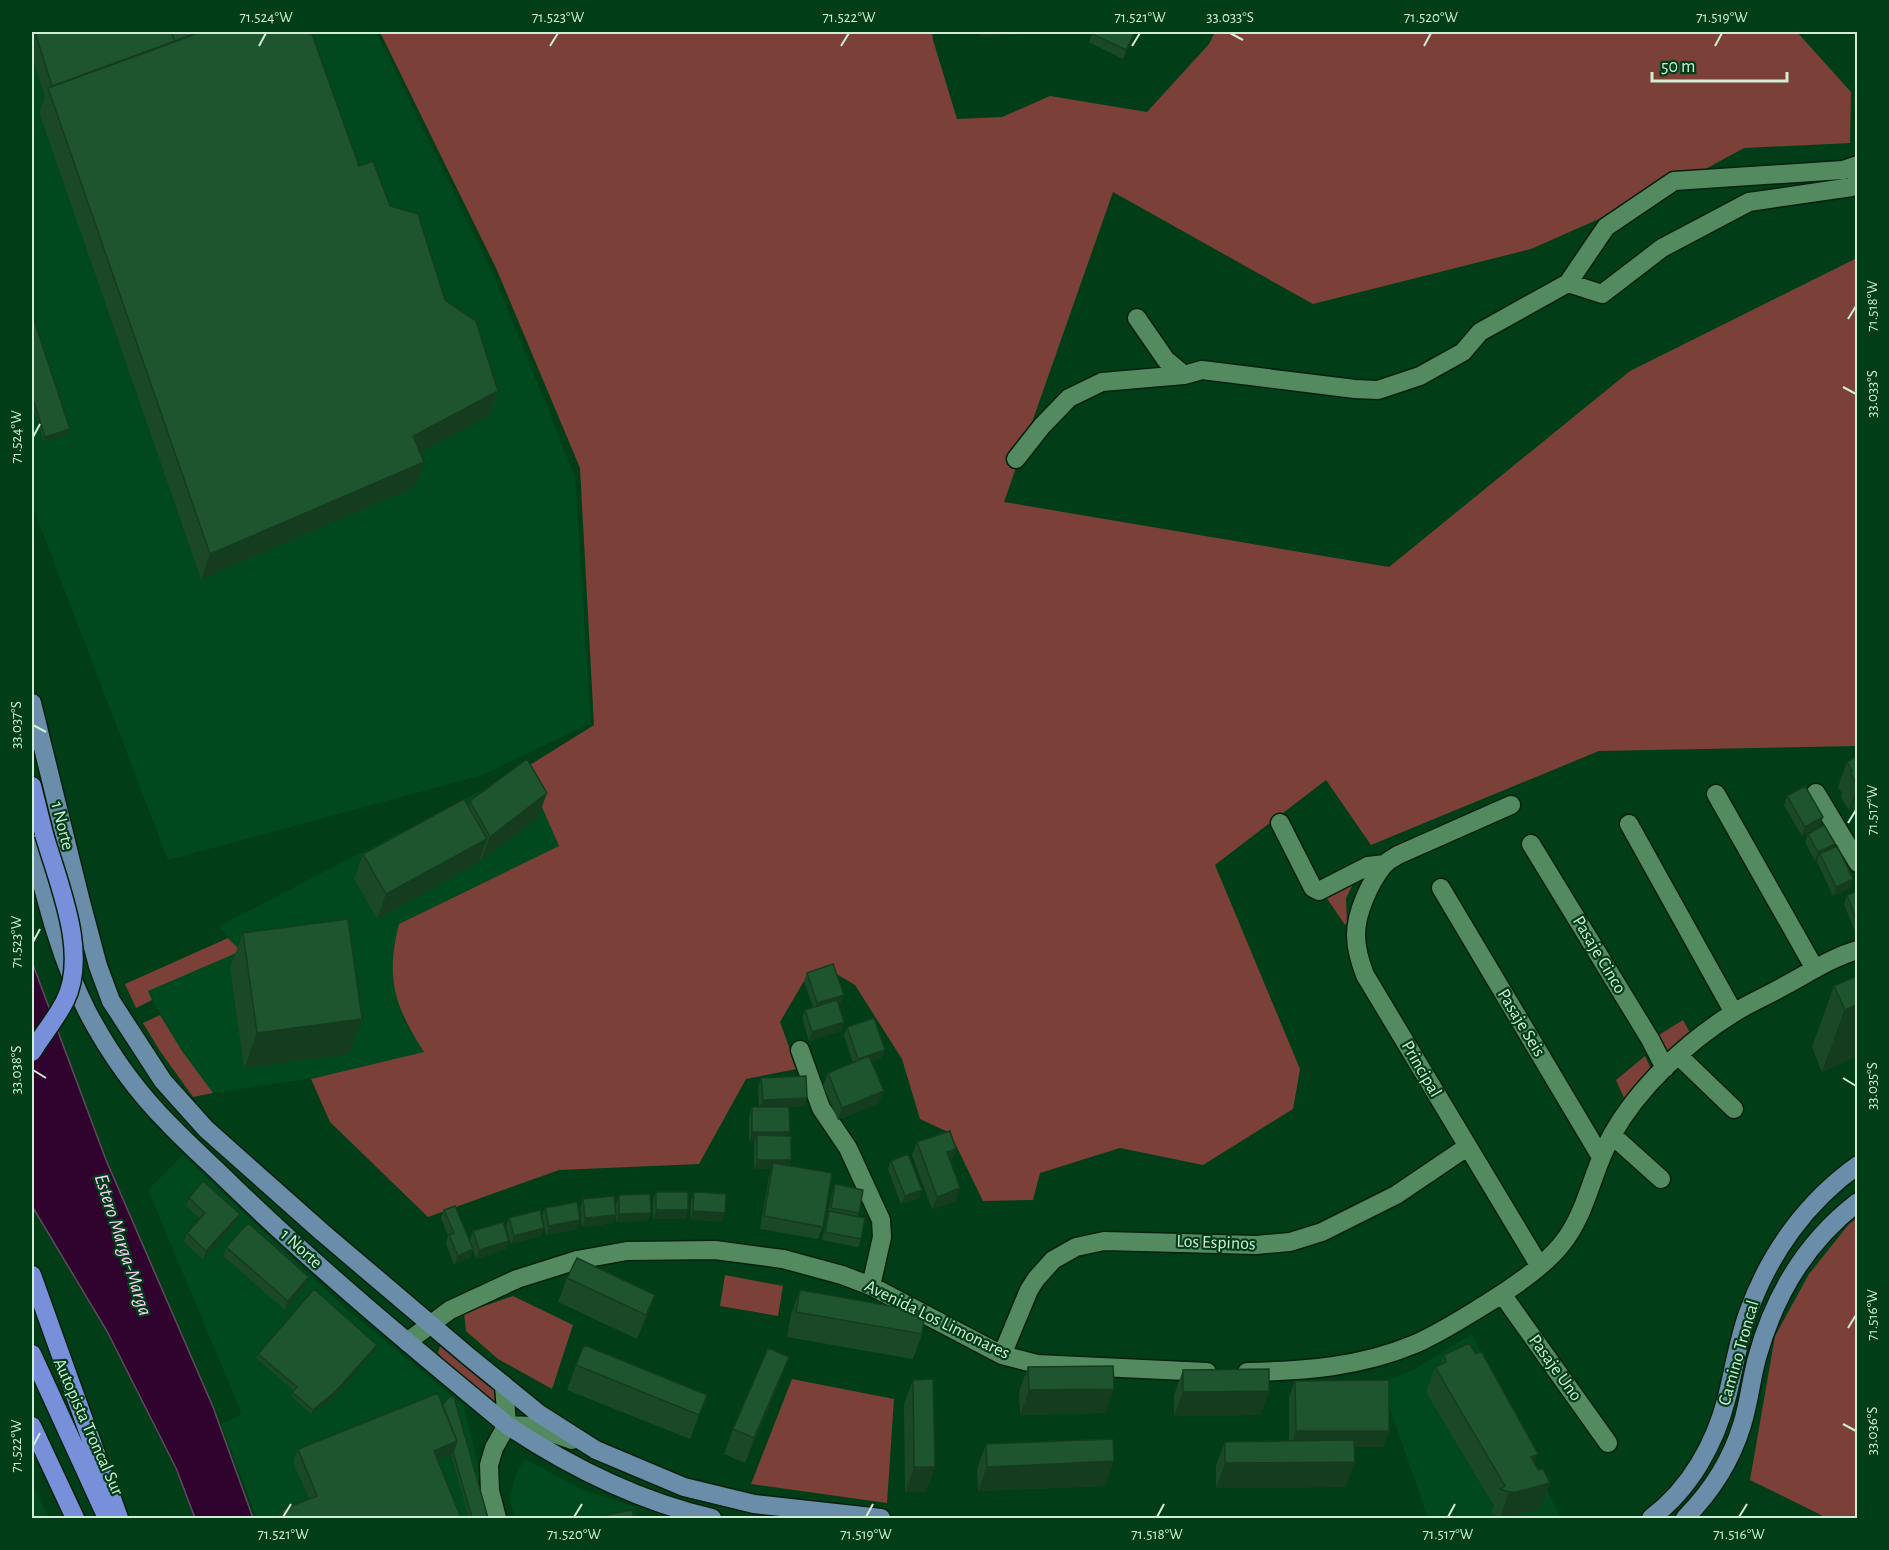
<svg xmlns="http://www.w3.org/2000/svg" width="1889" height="1550" font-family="'Alegreya Sans',sans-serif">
	<rect width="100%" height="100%" fill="#013e18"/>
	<path fill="#00481d" d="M32 32H376L497 283 575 477 591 723 482 775 168 860 32 505Z
		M525 768 559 846 399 924 393 970 394 985 404 1021 425 1052 345 1073 213 1093 182 1051 147 991 240 951 219 926Z
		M183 1155 346 1309 463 1405 492 1518H257L221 1424 242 1414 148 1190Z
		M1472 1334 1560 1517 1558 1518H1428L1381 1383 1415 1369Z
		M525 1459 581 1489 635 1507 637 1518H515L510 1499 516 1473Z
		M32 1485 49 1518H32Z"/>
	<path fill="#7b4037" d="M380 32H932L933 40 957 119 1002 117 1050 96 1147 112 1209 44 1215 32H1797L1851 92 1850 143 1744 148 1678 184 1531 249 1313 304 1113 192 1004 502 1389 567 1630 371 1857 258V746L1599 751 1371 845 1326 780 1215 865 1300 1069 1293 1109 1203 1165 1120 1148 1040 1173 1033 1200 983 1201 950 1133 920 1119 902 1059 855 985 833 972 804 981 780 1022 797 1069 746 1079 699 1164 559 1170 428 1217 330 1122 311 1079 424 1052C395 1007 385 979 399 924L559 846 525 768 594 725 580 468 496 268Z
		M1358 874 1346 898 1347 923 1345 925 1326 897Z
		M228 938 241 951 148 991 152 1000 136 1008 125 984Z
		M160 1015 182 1051 213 1093 193 1097 160 1051 143 1023Z
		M1683 1020 1692 1036 1664 1053 1654 1038Z
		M1645 1056 1651 1069 1625 1100 1616 1080Z
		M1857 1218V1518H1827L1750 1480 1775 1336 1809 1274 1849 1224Z
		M725 1275 783 1286 778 1316 720 1306Z
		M513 1296 573 1325 552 1389 498 1359 466 1331 464 1313Z
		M440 1346 494 1389 497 1404 443 1359 438 1353Z
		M792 1379 894 1399 887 1503 751 1484Z"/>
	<path fill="#2f032d" stroke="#60495f" stroke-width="1.5" d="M32 962 106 1160 213 1407 253 1518H195L176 1468 107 1331 32 1206Z"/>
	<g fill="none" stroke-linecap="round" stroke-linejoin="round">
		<g stroke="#04210c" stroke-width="21">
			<path id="street" d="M1568 283 1606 227 1674 181 1843 170 1858 165
				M1137 318 1166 360 1184 375
				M1016 459 1042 426 1069 398 1102 382 1184 375 1202 370 1355 389 1378 390 1420 376 1463 352 1480 332 1568 283 1602 294 1662 248 1749 202 1852 187 1858 180
				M1816 793 1858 863
				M1716 794 1815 969
				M1511 805 1398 855C1393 858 1387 861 1383 866 1370 883 1356 912 1356 935 1356 949 1360 962 1365 975L1539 1265
				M1280 823 1313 888 1319 891 1368 866 1385 864
				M1629 824 1734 1013
				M1531 844 1650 1039 1665 1068
				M1441 888 1601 1157
				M800 1050 821 1108 848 1148 881 1220 882 1237 871 1286
				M1679 1056 1734 1109
				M1612 1135 1661 1179
				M1502 1294 1608 1443
				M407 1342 450 1310 517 1279 577 1260 627 1251 715 1250 783 1259 842 1275 871 1286 1002 1355 1037 1364 1207 1372
				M1002 1355 1029 1290 1036 1279 1053 1260 1076 1247 1104 1241 1256 1245 1290 1242 1322 1232 1396 1195 1467 1147
				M1247 1372C1305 1371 1360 1367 1415 1344 1440 1333 1463 1318 1486 1304 1509 1290 1544 1266 1561 1245 1587 1214 1592 1170 1612 1135 1638 1088 1687 1042 1732 1014 1749 1003 1767 996 1784 986 1807 974 1832 957 1858 950
				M507 1425 532 1426 572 1440
				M497 1518 490 1491 489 1465 494 1448 507 1425 504 1385"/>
		</g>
		<g stroke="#04210c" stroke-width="21">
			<path id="primary" d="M32 703 80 898 98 966 111 1001 163 1081 206 1129 323 1233 468 1356 538 1413 596 1450 684 1487 754 1504 881 1518
				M32 844C46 900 60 958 87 1011 108 1051 137 1092 169 1124 190 1146 213 1166 234 1187 321 1271 414 1348 507 1425 570 1467 638 1501 712 1518
				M1651 1518C1690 1489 1715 1444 1727 1397 1734 1369 1738 1341 1748 1313 1769 1254 1806 1202 1858 1165
				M1685 1518C1711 1492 1731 1461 1742 1425 1749 1403 1751 1380 1757 1358 1774 1296 1807 1241 1858 1202"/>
		</g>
		<g stroke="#04210c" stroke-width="21">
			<path id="highway" d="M32 786 44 834
				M32 1275 119 1518
				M32 1354 107 1518
				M32 1426 75 1518"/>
		</g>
		<use href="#street" stroke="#548a5f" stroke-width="18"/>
		<use href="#primary" stroke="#6a8da9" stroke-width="18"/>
		<use href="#highway" stroke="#788fda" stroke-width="18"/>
		<g stroke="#04210c" stroke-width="21" stroke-linecap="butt">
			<path id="highway-bridge" d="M32 1052C42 1035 56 1019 65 1001 89 953 58 883 44 834"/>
		</g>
		<use href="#highway-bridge" stroke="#788fda" stroke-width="18"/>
	</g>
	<path fill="#1b4928" d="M32 32H307L359 166 390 206 498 391 489 415 420 452 415 487 201 579 39 112 45 97 32 56Z
		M1093 32H1136L1123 59 1089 42Z
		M32 314 69 434 44 442 32 405Z
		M1857 756V814L1856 815 1852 808 1849 810 1841 797 1842 793 1838 787 1847 762Z
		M1787 796 1823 817 1820 826 1802 836 1784 805Z
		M470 801 538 818 481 861 480 858 478 863 377 919 354 879 363 854 469 806Z
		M1808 834 1833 848 1850 888 1833 896 1817 862 1818 859 1815 861 1805 842Z
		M1857 891V937L1844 904 1847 895Z
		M243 933 349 1054 244 1068 230 968Z
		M807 973 844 995 841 1003 838 1004 844 1022 841 1031 809 1041 802 1018 805 1010 813 1007 804 981Z
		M1857 976 1822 1072 1812 1047 1834 986Z
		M847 1027 882 1058 872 1062 879 1103 838 1120 823 1086 828 1073 853 1063 844 1035Z
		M761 1078 807 1098 804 1106 789 1107 790 1132 788 1136 791 1160 789 1166 823 1227 818 1239 760 1229 769 1176 771 1169H754V1144L755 1141H749V1116L752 1107H759L758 1087Z
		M917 1142 956 1149 951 1161 950 1162 956 1201 932 1209 912 1155Z
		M891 1161 922 1190 919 1198 901 1204 888 1169Z
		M835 1184 859 1213 857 1217 861 1239 858 1247 822 1240 832 1193Z
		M656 1192 688 1210 685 1219H653V1200Z
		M694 1192 722 1222 690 1219 691 1201Z
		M619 1195 648 1221 616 1222V1215L613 1223 582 1227 580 1208 583 1199 616 1213V1203Z
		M189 1198 236 1223 203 1259 184 1242 187 1233 200 1219 186 1206Z
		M545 1208 577 1229 546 1235 542 1216Z
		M444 1210 470 1258 454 1264 446 1244 448 1236 441 1218Z
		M509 1218 541 1236 511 1244 506 1227Z
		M473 1231 509 1241 506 1249 476 1259 470 1240Z
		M226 1247 309 1277 306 1285 285 1310 223 1256Z
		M567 1278 655 1295 646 1319 637 1339 558 1302Z
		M800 1290 922 1334 913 1359 787 1337 791 1314Z
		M376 1349 335 1396 311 1414 291 1396 294 1391 256 1358 258 1354Z
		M1444 1355 1538 1454 1534 1463 1538 1470 1550 1483 1541 1508 1508 1517H1500L1491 1513 1494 1506 1426 1392 1435 1367 1440 1365Z
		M576 1365 707 1395 690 1439 567 1390Z
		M1028 1367 1114 1389 1105 1413 1020 1415 1019 1392Z
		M1183 1370 1269 1391 1260 1415 1174 1416V1395Z
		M913 1380 935 1467 926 1492H905L904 1404Z
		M780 1381 745 1463 724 1454 733 1429Z
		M1295 1381 1389 1431 1383 1447H1354L1346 1487 1216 1488V1466L1225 1442 1289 1441V1397Z
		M438 1393 488 1518H469L451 1454 437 1460 461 1518H278L281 1510 309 1499 293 1462 298 1449Z
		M986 1444 1105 1486 978 1491 977 1469Z"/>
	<path fill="#163c20" d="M981 32H1025L1024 34 979 37Z
		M1135 32H1136L1123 59 1126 50Z
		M498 391 489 415 404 461 413 436Z
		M70 429 69 434 44 442 45 437Z
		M424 462 415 487 201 579 210 554Z
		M1857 786V793L1852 808 1849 810Z
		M547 793 538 818 481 861 490 837Z
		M1823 817 1820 826 1802 836 1805 827Z
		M487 839 478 863 377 919 386 894Z
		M1835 844 1832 852 1820 854 1818 859 1815 861 1818 852Z
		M1853 879 1850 888 1833 896 1836 887Z
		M844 995 841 1003 814 1012 817 1003Z
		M1857 1005V1057L1822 1072 1845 1010Z
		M362 1019 349 1054 244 1068 257 1033Z
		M844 1022 841 1031 809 1041 812 1032Z
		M885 1050 882 1058 855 1068 858 1059Z
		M884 1091 879 1103 838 1120 842 1108Z
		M807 1098 804 1106 759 1109 763 1100Z
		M752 1132H790L787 1140 757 1135 755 1141H749Z
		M956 1149 951 1161 942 1164 947 1152Z
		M757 1160H791L788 1169 773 1163 771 1169H754Z
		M960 1188 956 1201 932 1209 937 1197Z
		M922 1190 919 1198 901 1204 905 1196Z
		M656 1210H688L685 1219H653Z
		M693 1211 725 1213 722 1222 690 1219Z
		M651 1213 648 1221 616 1222 619 1214Z
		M240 1214 236 1223 203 1259 206 1251Z
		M616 1215 613 1223 582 1227 585 1218Z
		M580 1220 577 1229 546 1235 549 1226Z
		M544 1228 541 1236 511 1244 514 1236Z
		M509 1241 506 1249 476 1259 479 1250Z
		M473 1249 470 1258 454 1264 458 1256Z
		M309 1277 306 1285 285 1310 288 1301Z
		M655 1295 646 1319 637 1339 646 1315Z
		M377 1345 376 1349 335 1396 311 1414 313 1410Z
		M789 1357 780 1381 745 1463 754 1438Z
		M1114 1389 1105 1413 1020 1415 1029 1390Z
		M1269 1391 1260 1415 1174 1416 1183 1392Z
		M707 1395 698 1419 690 1439 699 1415Z
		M1296 1431H1389L1383 1447 1290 1448Z
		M457 1441 452 1454 429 1463 434 1451Z
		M1538 1454 1529 1478 1531 1457Z
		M1114 1461 1105 1486 978 1491 987 1467Z
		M1355 1462 1346 1487 1216 1488 1225 1463Z
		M914 1467H935L926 1492H905Z
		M1550 1483 1541 1508 1508 1517H1500L1509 1492Z"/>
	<path fill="#1f552e" stroke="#163c20" stroke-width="1.5" d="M35 32H171L175 41 52 86Z
		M171 32H199L175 41Z
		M199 32H307L312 34 359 166 373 161 390 206 418 214 445 300 476 321 498 391 413 436 424 462 210 554 48 88 180 40Z
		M1093 32H1135L1126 50 1092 34Z
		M32 314 70 429 45 437 32 396Z
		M1857 756V785L1850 772 1852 771 1847 762Z
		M527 759 547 793 490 837 470 801Z
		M1805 786 1823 817 1805 827 1787 796Z
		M464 799 487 839 386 894 363 854Z
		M1824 825 1835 844 1818 852 1808 834Z
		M1837 846 1853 879 1836 887 1820 854Z
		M1857 891V922L1847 895Z
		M348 919 362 1019 257 1033 243 933Z
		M833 964 844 995 817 1003 807 973Z
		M1857 976V1005L1845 1010 1834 986Z
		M837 1000 844 1022 812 1032 805 1010Z
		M874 1018 885 1050 858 1059 847 1027Z
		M869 1056 884 1091 842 1108 828 1073Z
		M806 1076 807 1098 763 1100 761 1078Z
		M752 1107H789L790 1132H752Z
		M950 1131 956 1149 947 1152 960 1188 937 1197 917 1142Z
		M757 1135 791 1136V1160H757Z
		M908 1154 922 1190 905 1196 891 1161Z
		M773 1163 832 1173 823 1227 764 1216Z
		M203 1181 240 1214 206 1251 187 1233 205 1213 189 1198Z
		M835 1184 863 1190 859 1213 831 1208Z
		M656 1192H688V1210H656Z
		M694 1192 726 1194 725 1213 693 1211Z
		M650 1194 651 1213 619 1214V1195Z
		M614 1196 616 1215 585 1218 583 1199Z
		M577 1202 580 1220 549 1226 545 1208Z
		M455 1206 473 1249 458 1256 449 1235 454 1233 444 1210Z
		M540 1210 544 1228 514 1236 509 1218Z
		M829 1211 865 1218 861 1239 825 1232Z
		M503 1222 509 1241 479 1250 473 1231Z
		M248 1223 309 1277 288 1301 226 1247Z
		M577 1258 655 1295 646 1315 567 1278Z
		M314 1289 377 1345 336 1391 313 1410 292 1392 297 1387 258 1354Z
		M800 1290 925 1312 922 1334 796 1312Z
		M1469 1343 1476 1354 1481 1351 1538 1454 1531 1457 1538 1470 1543 1469 1550 1483 1517 1492H1509L1500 1489 1505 1486 1435 1367 1446 1362 1444 1355Z
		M584 1345 707 1395 699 1415 576 1365Z
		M768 1348 789 1357 754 1438 733 1429Z
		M1113 1366 1114 1389 1029 1390 1028 1367Z
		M1269 1369V1391L1183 1392V1370Z
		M933 1379 935 1467H914L913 1380Z
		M1389 1380V1431H1296L1295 1381Z
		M438 1393 457 1441 434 1451 461 1518H284L281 1510 317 1496 298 1449Z
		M449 1397H454L488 1518H472L453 1452 457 1441 442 1405Z
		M1113 1439 1114 1461 987 1467 986 1444Z
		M1354 1440 1355 1462 1225 1463V1442Z
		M632 1510 634 1518H603L602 1516Z"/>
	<path fill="none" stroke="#d1edd5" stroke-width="2" d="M1230 33 1243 40M259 46 266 33M550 46 558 33M841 46 849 33M1132 46 1140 33M1424 46 1431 33M1715 46 1722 33M1848 319 1856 306M1843 387 1856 394M33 437 40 424M33 725 46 732M1848 823 1856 810M33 942 40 929M33 1070 46 1078M1843 1078 1856 1086M1848 1328 1856 1315M1843 1424 1856 1431M33 1446 40 1433M283 1517 291 1504M574 1517 582 1504M866 1517 873 1504M1157 1517 1164 1504M1448 1517 1455 1504M1739 1517 1747 1504"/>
	<g text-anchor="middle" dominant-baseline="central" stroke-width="4.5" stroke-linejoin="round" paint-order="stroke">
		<g font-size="18" fill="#d1edd5" stroke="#013e18">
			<text transform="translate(62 826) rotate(76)">1 Norte</text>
			<text transform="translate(1599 955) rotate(59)">Pasaje Cinco</text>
			<text transform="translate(1521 1023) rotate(59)">Pasaje Seis</text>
			<text transform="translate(1421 1069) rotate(60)">Principal</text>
			<text transform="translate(1216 1243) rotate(2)">Los Espinos</text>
			<text transform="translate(301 1249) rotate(42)">1 Norte</text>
			<text transform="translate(937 1320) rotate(26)">Avenida Los Limonares</text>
			<text transform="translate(1739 1353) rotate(-74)">Camino Troncal</text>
			<text transform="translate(1555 1368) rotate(54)">Pasaje Uno</text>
			<text transform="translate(88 1427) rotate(66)">Autopista Troncal Sur</text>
		</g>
		<g font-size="20" font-style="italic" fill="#fccff7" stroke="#013e18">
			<text transform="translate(123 1245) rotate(72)">Estero Marga-Marga</text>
		</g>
	</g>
	<rect width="1889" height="1550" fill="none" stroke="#013e18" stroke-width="66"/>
	<path d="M1652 72v9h135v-9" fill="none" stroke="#d1edd5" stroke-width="3"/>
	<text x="1661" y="72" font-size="18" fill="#d1edd5" stroke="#013e18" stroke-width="4.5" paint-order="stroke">50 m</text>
	<rect x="33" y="33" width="1823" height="1484" fill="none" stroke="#d1edd5" stroke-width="2"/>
	<g font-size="15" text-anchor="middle" fill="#d1edd5">
		<text x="266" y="22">71.524°W</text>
		<text x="558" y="22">71.523°W</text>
		<text x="849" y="22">71.522°W</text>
		<text x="1140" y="22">71.521°W</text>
		<text x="1230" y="22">33.033°S</text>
		<text x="1431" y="22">71.520°W</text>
		<text x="1722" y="22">71.519°W</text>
		<text transform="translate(1872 306) rotate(-90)" y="5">71.518°W</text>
		<text transform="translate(1872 394) rotate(-90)" y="5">33.033°S</text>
		<text transform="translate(16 437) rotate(-90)" y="5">71.524°W</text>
		<text transform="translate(16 725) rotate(-90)" y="5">33.037°S</text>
		<text transform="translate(1872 810) rotate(-90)" y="5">71.517°W</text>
		<text transform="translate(16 942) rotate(-90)" y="5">71.523°W</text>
		<text transform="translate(16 1070) rotate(-90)" y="5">33.038°S</text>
		<text transform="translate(1872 1086) rotate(-90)" y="5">33.035°S</text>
		<text transform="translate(1872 1315) rotate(-90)" y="5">71.516°W</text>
		<text transform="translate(1872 1431) rotate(-90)" y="5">33.036°S</text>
		<text transform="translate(16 1446) rotate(-90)" y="5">71.522°W</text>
		<text x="283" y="1539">71.521°W</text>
		<text x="574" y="1539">71.520°W</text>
		<text x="866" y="1539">71.519°W</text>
		<text x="1157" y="1539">71.518°W</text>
		<text x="1448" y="1539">71.517°W</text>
		<text x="1739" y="1539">71.516°W</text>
	</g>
</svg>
